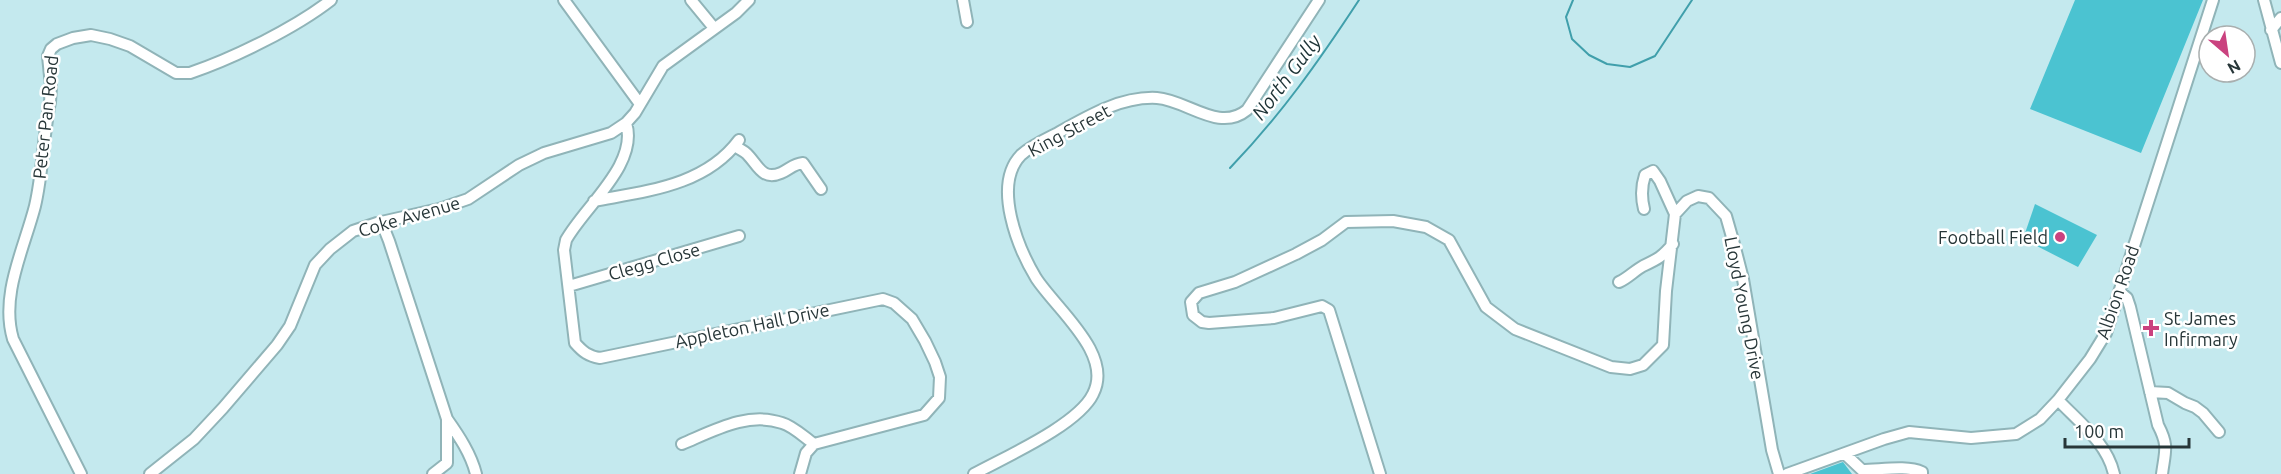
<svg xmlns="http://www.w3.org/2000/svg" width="2281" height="474" font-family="Ubuntu,sans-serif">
	<rect width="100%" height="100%" fill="#c4e9ee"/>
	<path fill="#4bc3d1" d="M2075 0H2203L2141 153 2030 109Z
		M2035 204 2097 235 2078 267 2023 239Z
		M1843 462 1852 474H1810Z"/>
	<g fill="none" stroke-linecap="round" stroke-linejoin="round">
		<path stroke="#409fab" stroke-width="2" d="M1573 0 1566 17 1572 39 1589 55 1607 64 1630 67 1655 56 1692 0
			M1230 168C1281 115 1319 61 1359 0"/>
		<g stroke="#90b4b8" stroke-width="14">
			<path id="minor" d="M564 0 640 104
				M691 0 714 28
				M963 0 967 22
				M2264 0 2281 63
				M2271 30 2281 18
				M626 123C639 164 585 206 566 240L564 250 575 343C583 352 588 356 600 358L883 299 894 303 912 319 925 341 935 362 940 377 939 398 924 415 814 444 806 453 800 474
				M735 146C739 149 744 151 747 154 758 165 762 181 781 173 790 169 793 164 803 163L821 189
				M594 201C646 191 705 186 739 140
				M1644 209C1641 197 1641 187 1645 175L1653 171 1660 181 1675 214
				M377 223 385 231 389 241 447 419C459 436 471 454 476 474
				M1619 282C1628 278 1634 271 1643 266 1658 259 1662 257 1673 244
				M569 286 739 236
				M2121 293 2127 298 2130 307 2158 425C2169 446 2165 451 2162 474
				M2150 392 2168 393 2185 403 2195 407 2203 413 2219 432
				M2058 400C2079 422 2107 443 2114 474
				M682 444C713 431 748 411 782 423 793 426 804 437 814 444
				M1845 454 1862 470C1880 470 1907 465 1922 472V474
				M81 474 13 339C0 295 24 249 35 206 43 172 43 136 50 102L51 86 48 56 51 49 57 44 73 38 91 35 110 39 130 46 176 73H190C234 58 295 28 331 0
				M150 474 194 439 223 408 277 345 290 326 315 265 330 249 353 231 377 223 439 209 468 199 519 165 544 153 611 133 626 123 635 113 663 66 736 13 749 0
				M433 474 447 463V420
				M974 474C1005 457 1078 425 1093 394 1114 354 1056 309 1036 278 1018 248 992 185 1021 155 1031 146 1044 140 1056 134 1086 117 1121 96 1157 98 1187 100 1219 133 1247 110L1319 0
				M1380 474 1329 310 1322 306 1274 318 1209 323 1202 322 1193 315 1191 302 1199 293 1235 282 1296 254 1322 240 1346 222 1393 221 1426 227 1449 240 1486 307 1515 329 1611 367 1630 369 1643 365 1663 345 1666 291 1675 214 1687 201 1698 196 1709 198 1726 216 1734 244 1743 279 1772 450 1779 474
				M1787 474 1884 439 1909 432 1971 438 2016 434 2040 419 2058 400 2090 359 2106 333 2213 0"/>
		</g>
		<use href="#minor" stroke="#fff" stroke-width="10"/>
	</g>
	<g fill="#ca427f" stroke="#fff" stroke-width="2">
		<circle cx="2060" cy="237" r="6"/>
		<path d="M2148 319h6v6h6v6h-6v6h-6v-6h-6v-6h6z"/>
	</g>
	<g text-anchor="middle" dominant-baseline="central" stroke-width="5" stroke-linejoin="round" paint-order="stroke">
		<g font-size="18" fill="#273638" stroke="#fff">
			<text transform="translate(45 117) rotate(-84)">Peter Pan Road</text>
			<text transform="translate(1069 130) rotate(-28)">King Street</text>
			<text transform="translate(409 216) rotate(-16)">Coke Avenue</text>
			<text transform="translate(654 261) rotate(-16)">Clegg Close</text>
			<text transform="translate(2117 292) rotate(-71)">Albion Road</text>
			<text transform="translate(1745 308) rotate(79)">Lloyd Young Drive</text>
			<text transform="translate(752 325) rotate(-12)">Appleton Hall Drive</text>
		</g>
		<g font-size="18" fill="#273638" stroke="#fff" text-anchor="end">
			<text x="2048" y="237">Football Field</text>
			<text x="2164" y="318" text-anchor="start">St James<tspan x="2164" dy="21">Infirmary</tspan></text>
		</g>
		<g font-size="20" font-style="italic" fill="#1c3235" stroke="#fff">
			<text transform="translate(1286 77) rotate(-53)">North Gully</text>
		</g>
	</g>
	<g transform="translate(2227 54) rotate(151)"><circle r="28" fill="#ffffff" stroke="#a9afaf" stroke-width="1.5"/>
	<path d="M0-4.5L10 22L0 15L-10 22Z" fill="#ca427f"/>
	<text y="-9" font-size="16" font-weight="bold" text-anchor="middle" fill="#273638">N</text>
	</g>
	<path d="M2065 438v9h124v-9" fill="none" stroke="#273638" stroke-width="3"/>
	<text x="2074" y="438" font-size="18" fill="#273638" stroke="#ffffff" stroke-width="4.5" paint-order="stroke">100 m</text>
</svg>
